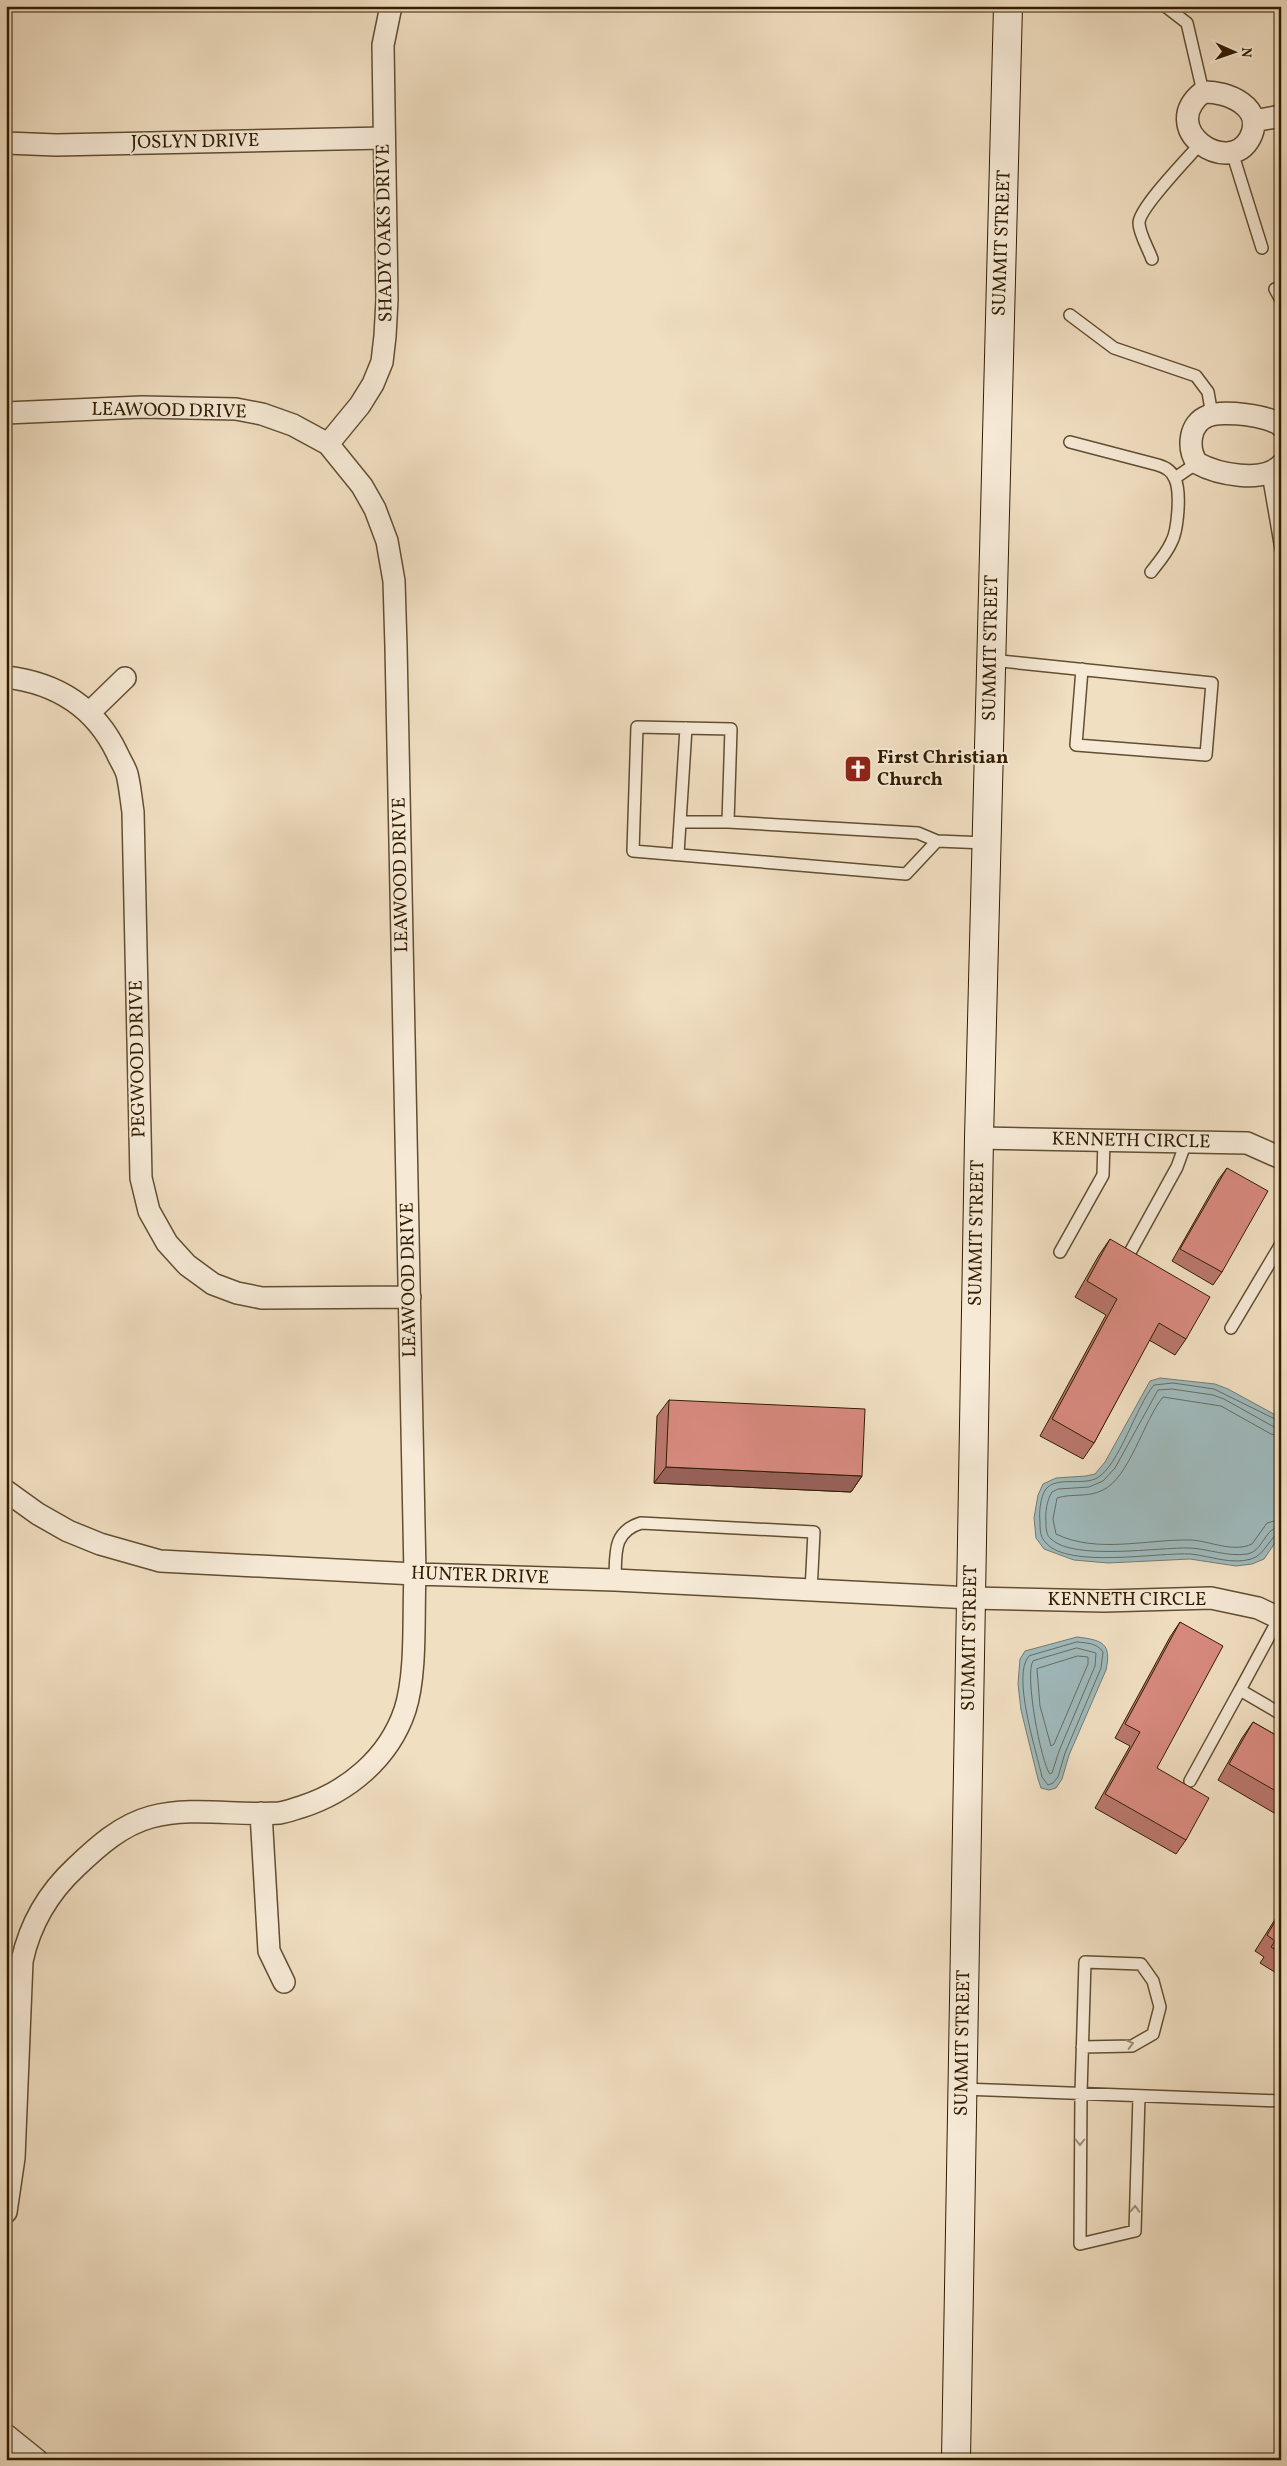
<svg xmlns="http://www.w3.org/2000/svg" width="1287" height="2466" font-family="Vollkorn,serif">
	<rect width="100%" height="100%" fill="#f1dfc2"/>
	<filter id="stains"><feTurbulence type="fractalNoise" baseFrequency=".004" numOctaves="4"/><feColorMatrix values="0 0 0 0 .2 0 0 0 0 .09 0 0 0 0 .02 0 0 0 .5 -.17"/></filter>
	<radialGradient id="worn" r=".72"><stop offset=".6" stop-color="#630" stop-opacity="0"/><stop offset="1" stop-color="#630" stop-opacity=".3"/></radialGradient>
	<path fill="#9fbabd" stroke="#737b71" d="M1160 1378 1215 1384 1228 1389 1281 1418V1534L1264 1559 1252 1564 1236 1566 1190 1559 1108 1563 1074 1560 1044 1549 1036 1538 1034 1518 1038 1495 1043 1484 1056 1478 1086 1476 1095 1474 1105 1462 1150 1381Z
		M1077 1637C1102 1640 1112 1643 1106 1670L1069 1755 1062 1779 1056 1788 1049 1790 1041 1788 1038 1779 1021 1710 1018 1684 1020 1659 1025 1651Z"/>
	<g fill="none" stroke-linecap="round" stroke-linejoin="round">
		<path stroke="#686c5e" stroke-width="1" d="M1281 1422 1214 1389 1173 1383 1154 1385C1136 1406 1119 1466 1097 1478 1083 1486 1056 1476 1046 1489 1040 1497 1039 1513 1040 1522 1040 1530 1040 1537 1046 1543 1068 1569 1159 1552 1191 1554 1210 1556 1232 1565 1251 1559 1266 1555 1270 1534 1281 1533
			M1281 1428 1274 1427 1224 1399 1213 1395 1172 1389 1158 1390 1115 1468 1103 1481 1089 1487 1058 1489 1052 1492C1047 1500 1045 1512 1046 1522 1046 1528 1046 1535 1051 1539 1074 1561 1159 1547 1190 1548 1209 1549 1228 1557 1247 1554 1264 1551 1264 1527 1281 1527
			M1281 1436 1271 1434 1221 1406 1163 1397C1144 1420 1129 1478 1103 1490 1088 1498 1072 1493 1057 1498L1053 1519 1056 1534C1097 1554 1147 1539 1191 1540 1210 1541 1233 1553 1252 1544L1267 1523 1281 1519
			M1077 1642C1087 1643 1097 1643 1103 1652L1101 1668 1065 1753 1058 1777 1053 1783 1048 1785 1042 1777C1037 1753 1011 1674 1029 1656Z
			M1077 1648 1096 1653 1095 1666 1059 1751 1052 1773 1050 1774C1041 1763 1024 1673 1033 1661Z
			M1078 1656 1088 1657V1664L1054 1744 1051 1746 1040 1706 1037 1669Z"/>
		<g stroke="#624e30" stroke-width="14">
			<path id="lane" d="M1165 6 1187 23 1203 92
				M1232 152 1262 248
				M1152 259C1148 248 1139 233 1139 223 1139 208 1188 158 1200 144
				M1275 289 1281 300
				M1070 315 1114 348 1196 376 1208 392 1212 415
				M1070 442 1158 465C1165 467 1172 471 1175 479 1181 492 1178 531 1171 543 1166 554 1158 563 1151 572
				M1268 474 1281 549
				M1175 478 1197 463
				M991 660 1212 683 1206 755 1076 745 1082 669
				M680 822H728
				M937 841 918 833 728 822 731 729 637 727 633 851 906 874 937 841 986 843
				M678 854 686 728
				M1060 1252 1103 1175 1104 1140
				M1128 1256 1177 1167 1186 1142
				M1231 1328 1281 1244
				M615 1580C616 1554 612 1532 641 1523L814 1532 811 1591
				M1279 1618 1240 1690 1281 1714
				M1190 1781 1240 1690
				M1082 2047 1132 2046 1153 2034 1160 2007 1153 1981 1141 1964 1085 1962 1081 2093 1080 2244 1135 2231 1139 2096
				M962 2089 1281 2101"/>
		</g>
		<g stroke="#624e30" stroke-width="24">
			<path id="street" d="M1203 92C1227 91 1266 107 1250 138 1229 178 1156 129 1203 92Z
				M1254 121 1281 116
				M6 143 56 145 384 138
				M6 413 142 407 236 409 262 414 293 425 328 444 362 486 375 509 387 541 394 581 396 647 415 1574C413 1614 417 1673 405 1710 389 1758 348 1792 301 1807 294 1809 286 1812 279 1813 236 1816 193 1806 151 1817 121 1825 97 1847 76 1867 48 1893 30 1924 22 1961L14 2158 6 2212
				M1281 426C1270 415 1222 410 1208 416 1189 423 1187 448 1197 463 1217 474 1263 484 1281 465
				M328 444 360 405 373 384 382 362 385 336 387 300 383 45 391 6
				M6 677C57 683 95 707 117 753 120 760 125 767 127 774 130 786 131 799 133 812L141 1178 149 1211 167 1243 187 1265 213 1284 237 1293 262 1298 410 1297
				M90 712 125 678
				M979 1138 1247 1143 1281 1158
				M6 1491 38 1514 68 1531 100 1544 160 1561 415 1574 615 1580 971 1598 1104 1601 1211 1598 1258 1608 1281 1619
				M261 1813 269 1951 284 1982
				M6 2435 37 2460"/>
		</g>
		<g stroke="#321d00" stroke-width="30">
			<path id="secondary" d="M956 2460 979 1138 1008 6"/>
		</g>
		<use href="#lane" stroke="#f6ead7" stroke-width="11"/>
		<use href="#street" stroke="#f6ead7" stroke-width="21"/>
		<use href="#secondary" stroke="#f6ead7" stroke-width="28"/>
	</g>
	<path fill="#ba776d" stroke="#321d00" d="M1227 1168 1222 1272 1213 1285 1172 1261 1218 1180Z
		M1110 1239 1186 1339 1175 1355 1149 1340 1094 1443 1083 1459 1040 1436 1106 1315 1075 1297 1099 1255Z
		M669 1400 862 1476 851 1492 654 1483 657 1416Z
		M1180 1622 1157 1768 1186 1840 1176 1854 1095 1808 1130 1746 1115 1738 1170 1637Z
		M1253 1722 1281 1738V1817L1218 1780 1242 1738Z
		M1281 1910V1976L1260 1963 1264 1957 1255 1951Z"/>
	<path fill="#976159" stroke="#321d00" d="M666 1467 862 1476 851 1492 654 1483Z"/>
	<path fill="#d88a7f" stroke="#321d00" d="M1227 1168 1268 1191 1222 1272 1180 1249Z
		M1110 1239 1210 1297 1186 1339 1159 1323 1094 1443 1052 1419 1117 1299 1087 1281Z
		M669 1400 865 1409 862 1476 666 1467Z
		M1180 1622 1223 1646 1157 1768 1209 1798 1186 1840 1105 1794 1140 1732 1125 1724Z
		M1253 1722 1281 1738V1794L1229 1764Z
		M1281 1912V1953L1271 1947 1275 1941 1267 1935Z"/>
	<defs><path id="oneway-chevron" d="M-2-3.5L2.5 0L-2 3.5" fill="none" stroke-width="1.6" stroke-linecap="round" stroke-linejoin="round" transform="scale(1.25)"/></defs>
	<g stroke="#9e8e76">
		<use href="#oneway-chevron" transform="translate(1130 2044) rotate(-15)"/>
		<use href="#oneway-chevron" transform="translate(1080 2142) rotate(90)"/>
		<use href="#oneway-chevron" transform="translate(1135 2209) rotate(-88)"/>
	</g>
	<defs>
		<g id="church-square" transform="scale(1.4375)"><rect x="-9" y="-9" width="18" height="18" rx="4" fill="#8f2418" stroke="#f6ead7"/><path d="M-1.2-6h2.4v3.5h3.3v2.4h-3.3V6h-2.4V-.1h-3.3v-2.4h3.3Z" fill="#fff"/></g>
	</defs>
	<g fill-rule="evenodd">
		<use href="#church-square" x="858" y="769"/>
	</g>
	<g text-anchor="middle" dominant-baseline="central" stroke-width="4" stroke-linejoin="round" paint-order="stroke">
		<g font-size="19" fill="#321d00" stroke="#f6ead7">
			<text transform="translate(195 142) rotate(-1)">JOSLYN DRIVE</text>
			<text transform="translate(385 233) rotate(-91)">SHADY OAKS DRIVE</text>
			<text transform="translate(1002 243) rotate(-88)">SUMMIT STREET</text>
			<text transform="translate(169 411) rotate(1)">LEAWOOD DRIVE</text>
			<text transform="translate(991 648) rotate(-89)">SUMMIT STREET</text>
			<text transform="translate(401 875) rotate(-91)">LEAWOOD DRIVE</text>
			<text transform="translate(138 1059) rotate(-91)">PEGWOOD DRIVE</text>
			<text transform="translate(1131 1141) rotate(1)">KENNETH CIRCLE</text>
			<text transform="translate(977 1233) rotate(-89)">SUMMIT STREET</text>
			<text transform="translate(409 1280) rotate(-91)">LEAWOOD DRIVE</text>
			<text transform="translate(480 1576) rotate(2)">HUNTER DRIVE</text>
			<text x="1127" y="1600">KENNETH CIRCLE</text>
			<text transform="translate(970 1638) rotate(-89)">SUMMIT STREET</text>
			<text transform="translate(963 2043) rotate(-89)">SUMMIT STREET</text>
		</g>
		<g font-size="19" font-weight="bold" fill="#321d00" stroke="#f6ead7" text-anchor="start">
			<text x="877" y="758">First Christian<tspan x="877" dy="22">Church</tspan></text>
		</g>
	</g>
	<rect width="1287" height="2466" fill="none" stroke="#f1dfc2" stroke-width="25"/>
	<rect x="8" y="8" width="1272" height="2451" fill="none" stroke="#321d00" stroke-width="2.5"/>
	<rect x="12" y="12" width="1262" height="2441" fill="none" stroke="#321d00"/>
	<g transform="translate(1234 52) rotate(92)" stroke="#f6ead7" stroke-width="4" paint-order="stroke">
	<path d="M0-4L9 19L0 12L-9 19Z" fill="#321d00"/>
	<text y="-8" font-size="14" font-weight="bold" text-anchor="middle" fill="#321d00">N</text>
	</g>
	<rect width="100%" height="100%" filter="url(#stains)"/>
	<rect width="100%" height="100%" fill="url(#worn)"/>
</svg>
